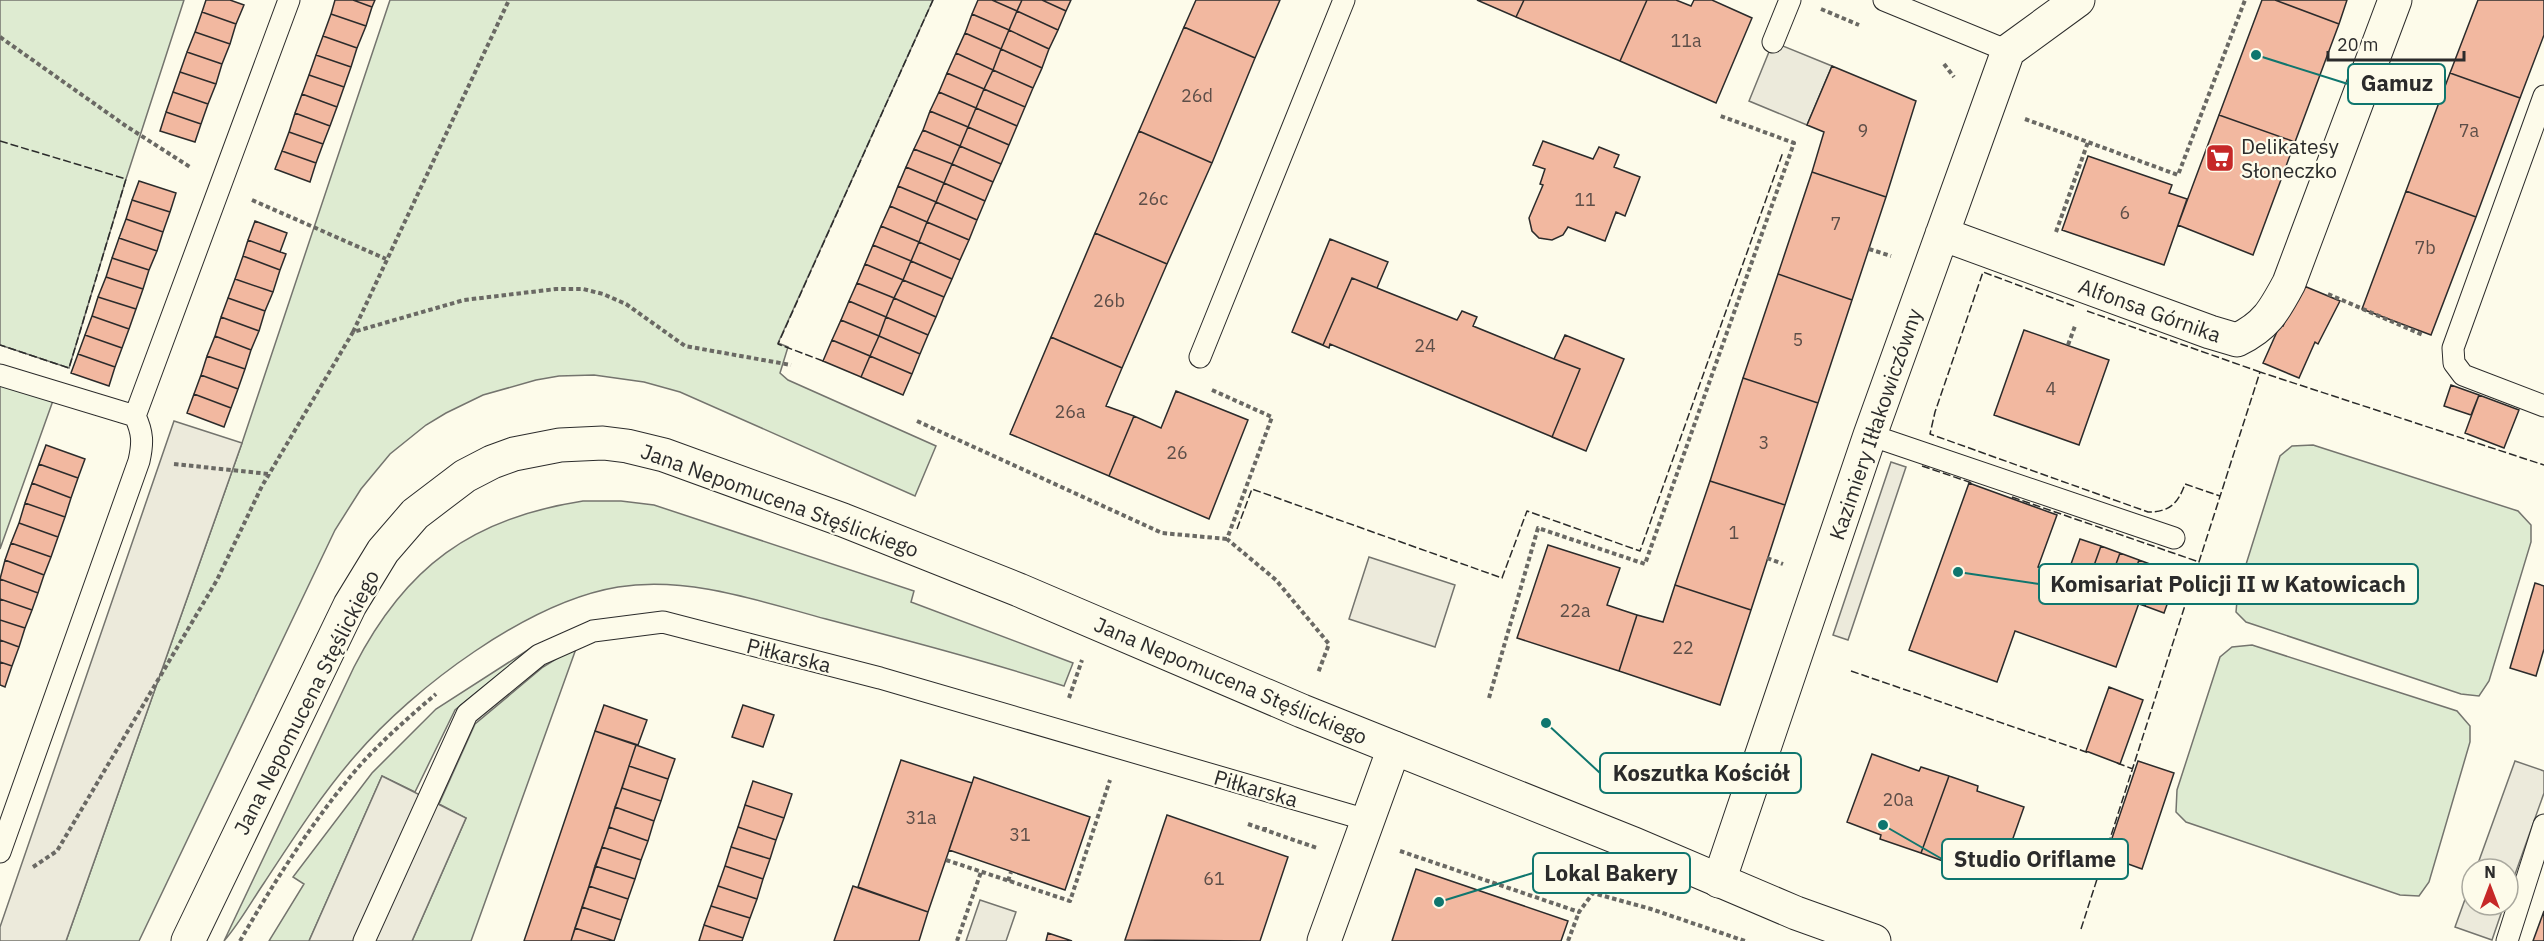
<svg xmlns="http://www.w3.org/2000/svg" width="2544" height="941" font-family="'IBM Plex Sans',sans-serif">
	<rect width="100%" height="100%" fill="#fdfbea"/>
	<path fill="#deebd1" stroke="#74746e" stroke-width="1.5" d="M0 0H184L126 179 69 368 0 345Z
		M390 0H933L778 343 788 347 780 373 788 380 936 446 915 496 680 392 644 382 594 375 559 376 536 380 483 395 446 413 426 425 390 454 361 489 335 530 139 941H66L242 443Z
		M0 378 55 395 0 549Z
		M2313 445 2518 511 2531 525V542L2489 681 2479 696 2461 694 2246 622 2236 612 2238 590 2280 456 2292 446Z
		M583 501H621L654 505 914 591 911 602 1073 663 1064 686C986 661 906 640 826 619 759 601 689 576 618 587 528 602 414 687 355 756 321 795 293 839 264 883 251 902 239 924 224 941L354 667C405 567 472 518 583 501Z
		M2252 645 2457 711 2470 726V742L2429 882 2419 896 2400 895 2186 822 2176 812 2177 790 2220 657 2232 647Z
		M577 646 471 941H412L466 818 439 804 475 724 543 667Z
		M531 648 455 710 415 792 382 776 309 941H269L304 884 293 877 372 773 436 709Z"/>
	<path fill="#eceadb" stroke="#74746e" stroke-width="1.5" d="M1773 42 1832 66 1807 125 1749 101Z
		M174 421 242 443 66 941H0V927Z
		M1891 462 1906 467 1848 640 1833 635Z
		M1369 557 1455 585 1435 647 1349 619Z
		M2515 761 2544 771V793L2508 894V869H2476Z
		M382 776 466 818 412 941H309Z
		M2472 880V905H2504L2492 940 2455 927Z
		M980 900 1016 912 1006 941H966Z"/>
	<path fill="#f2b8a0" stroke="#2b2b2b" stroke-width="1.5" d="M206 0H230L244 5 236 24 202 12Z
		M335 0H353L372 7 366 26 331 14Z
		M353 0H375L372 7Z
		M978 0H992L1017 11 1009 30 972 14Z
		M992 0H1022L1017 11Z
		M1022 0H1042L1066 11 1058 30 1017 11Z
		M1042 0H1071L1066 11Z
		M1196 0H1280L1255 58 1184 27Z
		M1477 0H1524L1516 17Z
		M1524 0H1647L1620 61 1516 17Z
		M1647 0H1676L1691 6 1694 0H1712L1752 18 1716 103 1620 61Z
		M2262 0H2275L2339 24 2295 142 2219 115Z
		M2275 0H2347L2339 24Z
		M2478 0H2544V35L2520 98 2450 73Z
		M1017 11 1058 30 1049 49 1009 30Z
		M202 12 236 24 230 44 195 32Z
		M331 14 366 26 357 48 323 36Z
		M972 14 1009 30 1001 49 965 33Z
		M1184 27 1255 58 1212 163 1139 131Z
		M1009 30 1049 49 1042 68 1001 49Z
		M195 32 230 44 222 64 187 52Z
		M965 33 1001 49 993 70 956 53Z
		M323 36 357 48 351 67 316 55Z
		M1001 49 1042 68 1033 88 993 70Z
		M187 52 222 64 216 84 180 72Z
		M956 53 993 70 984 89 947 73Z
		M316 55 351 67 344 87 309 75Z
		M1832 66 1916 101 1886 197 1812 172 1824 132 1807 125Z
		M993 70 1033 88 1025 107 984 89Z
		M180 72 216 84 208 104 173 92Z
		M947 73 984 89 976 108 939 92Z
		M2450 73 2520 98 2476 217 2406 191Z
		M309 75 344 87 337 107 302 94Z
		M984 89 1025 107 1017 126 976 108Z
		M173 92 208 104 201 124 166 112Z
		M939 92 976 108 968 127 930 111Z
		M302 94 337 107 330 126 295 113Z
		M976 108 1017 126 1009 145 968 127Z
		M930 111 968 127 960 146 923 130Z
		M166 112 201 124 195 142 160 131Z
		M295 113 330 126 323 144 289 132Z
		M2219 115 2295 142 2253 255 2178 225Z
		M968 127 1009 145 1001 164 960 146Z
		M923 130 960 146 952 164 914 149Z
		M1139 131 1212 163 1167 264 1095 233Z
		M289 132 323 144 316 163 282 151Z
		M1543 141 1593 159 1599 147 1619 155 1614 167 1640 177 1625 216 1616 212 1605 241 1568 227 1563 235 1552 240 1539 238 1532 231 1529 218 1543 185 1540 184 1545 169 1533 165Z
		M960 146 1001 164 993 182 952 164Z
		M914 149 952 164 944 183 906 167Z
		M282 151 316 163 310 182 275 169Z
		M2088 156 2172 185 2169 193 2187 199 2164 265 2062 230Z
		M952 164 993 182 985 201 944 183Z
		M906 167 944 183 936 202 898 186Z
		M1812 172 1886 197 1852 300 1778 274Z
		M139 181 176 193 170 212 132 200Z
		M944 183 985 201 977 220 936 202Z
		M898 186 936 202 927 222 890 206Z
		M2406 191 2476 217 2431 335 2362 309Z
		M132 200 170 212 163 232 126 219Z
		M936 202 977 220 969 240 927 222Z
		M890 206 927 222 919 242 881 226Z
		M126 219 163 232 157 251 119 238Z
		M255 221 287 233 280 252 248 240Z
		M927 222 969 240 960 260 919 242Z
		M881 226 919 242 911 261 873 245Z
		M1095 233 1167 264 1122 368 1051 337Z
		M119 238 157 251 149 270 112 258Z
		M1330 239 1388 262 1377 288 1457 320 1462 311 1477 317 1473 326 1554 359 1565 335 1624 359 1586 451 1330 344 1329 348 1292 332Z
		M1330 239 1388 262 1377 288 1352 278 1323 345 1292 332Z
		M248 240 286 254 280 270 243 256Z
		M919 242 960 260 952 279 911 261Z
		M873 245 911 261 903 280 865 264Z
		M243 256 280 270 273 292 235 279Z
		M112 258 149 270 143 289 106 277Z
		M911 261 952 279 944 297 903 280Z
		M865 264 903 280 894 298 857 283Z
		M1778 274 1852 300 1818 403 1743 378Z
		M106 277 143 289 136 309 98 297Z
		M235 279 273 292 265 311 228 298Z
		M903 280 944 297 936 317 894 298Z
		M857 283 894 298 886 317 849 301Z
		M2304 286 2340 301 2318 344 2315 342 2299 378 2263 363 2280 325 2283 326 2292 305Z
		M98 297 136 309 129 329 92 316Z
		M228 298 265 311 259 331 221 317Z
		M894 298 936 317 928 335 886 317Z
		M849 301 886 317 879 336 841 320Z
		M92 316 129 329 122 348 85 335Z
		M221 317 259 331 251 350 215 336Z
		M886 317 928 335 920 354 879 336Z
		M841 320 879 336 870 356 832 340Z
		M2024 330 2109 360 2079 445 1994 415Z
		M85 335 122 348 115 367 78 354Z
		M1565 335 1624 359 1586 451 1552 437 1580 369 1554 359Z
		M215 336 251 350 245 369 207 356Z
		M879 336 920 354 912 374 870 356Z
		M1051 337 1122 368 1106 406 1134 416 1109 476 1010 434Z
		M832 340 870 356 861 377 823 361Z
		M78 354 115 367 109 386 71 373Z
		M207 356 245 369 238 389 201 375Z
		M870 356 912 374 903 395 861 377Z
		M201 375 238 389 231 408 194 394Z
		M1743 378 1818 403 1785 505 1710 481Z
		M2451 385 2479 395 2471 415 2444 406Z
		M1176 391 1248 420 1209 519 1109 476 1134 416 1161 428Z
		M194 394 231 408 224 427 187 413Z
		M2479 395 2519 410 2504 448 2465 433Z
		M46 445 85 459 78 478 39 464Z
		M39 464 78 478 71 498 32 483Z
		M1710 481 1785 505 1751 610 1675 585Z
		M32 483 71 498 65 517 25 503Z
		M1969 483 2057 515 2038 567 2139 603 2116 667 2015 631 1997 682 1909 650Z
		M25 503 65 517 58 537 19 523Z
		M19 523 58 537 51 557 11 543Z
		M2080 539 2101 546 2087 585 2066 578Z
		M11 543 51 557 44 575 5 560Z
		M1548 545 1620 568 1607 605 1637 615 1619 671 1517 638Z
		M2101 546 2120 553 2106 592 2087 585Z
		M2120 553 2139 560 2125 599 2106 592Z
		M5 560 44 575 38 593 0 579Z
		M2139 560 2158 567 2145 606 2125 599Z
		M2158 567 2178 574 2164 613 2145 606Z
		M0 579 38 593 32 610 0 599Z
		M2535 583 2544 586V649L2536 676 2510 668Z
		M1675 585 1751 610 1720 705 1619 671 1637 615 1663 622Z
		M0 599 32 610 25 628 0 620Z
		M0 620 25 628 19 647 0 640Z
		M0 640 19 647 12 666 0 662Z
		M0 662 12 666 5 687 0 685Z
		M2109 687 2143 700 2120 764 2086 751Z
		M604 705 647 720 638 745 595 731Z
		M743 705 774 715 763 747 732 737Z
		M595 731 636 745 571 941H524Z
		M636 745 675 759 668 779 629 766Z
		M1872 754 1919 771 1921 767 1949 776 1921 853 1880 839 1881 835 1847 822Z
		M901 760 972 783 928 912 858 887Z
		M2138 761 2174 773 2142 869 2106 856Z
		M629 766 668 779 661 801 622 788Z
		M1949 776 1978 786 1977 791 2024 807 1999 878 1967 866 1965 869 1921 853Z
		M974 777 1090 817 1065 890 949 850Z
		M753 781 792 794 784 818 745 805Z
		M622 788 661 801 654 821 615 807Z
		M745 805 784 818 776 840 738 827Z
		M615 807 654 821 648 841 609 827Z
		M1167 815 1288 857 1260 941 1125 940Z
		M609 827 648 841 641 860 602 847Z
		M738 827 776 840 770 859 731 847Z
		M602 847 641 860 635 879 595 866Z
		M731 847 770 859 763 879 725 866Z
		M595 866 635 879 628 899 589 886Z
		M725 866 763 879 757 899 718 886Z
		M1416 869 1568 921 1561 941H1392Z
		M589 886 628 899 621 920 582 907Z
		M718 886 757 899 750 918 711 906Z
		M853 886 928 912 919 941H834Z
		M711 906 750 918 743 938 704 925Z
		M582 907 621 920 614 941 575 928Z
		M2544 911V941H2533Z
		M704 925 743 938 742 941H699Z
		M575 928 614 941H571Z
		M1048 933 1072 941H1046Z"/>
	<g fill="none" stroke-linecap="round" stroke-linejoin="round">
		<g stroke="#2b2b2b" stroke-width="23">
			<path id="lane" d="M1884 0 2008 51
				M1773 42 1790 0
				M2544 96 2453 348 2454 363 2463 375 2544 406
				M1200 357 1344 0
				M0 375 135 416C143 433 143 443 139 461L0 852
				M135 416 289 0
				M1870 435 2174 538
				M364 941 467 714 539 655 593 631 663 622 880 678 1367 820
				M2507 941 2544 825"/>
		</g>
		<g stroke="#2b2b2b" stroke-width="35">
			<path id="street" d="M1942 234 2210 332 2237 340C2266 326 2274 311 2289 283L2395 0
				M1719 881 1870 435 2008 51 2078 0
				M1324 941 1394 748"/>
		</g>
		<g stroke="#2b2b2b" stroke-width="35">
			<path id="secondary" d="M188 941 350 605 383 551 415 514 465 476 492 462 514 454 560 445 603 443 627 446 664 455 843 520 1019 590 1302 711 1634 844 1796 913 1874 941"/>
		</g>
		<path stroke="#6a6964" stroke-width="4" stroke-dasharray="4.5 3" stroke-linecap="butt" d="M1821 9 1859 25
			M0 37 126 126 190 167
			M1944 64 1954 77
			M2025 119 2178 175 2245 0
			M252 200 386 259
			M2056 232 2088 142
			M1869 249 1891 256
			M2328 294 2423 335
			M353 332 509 0
			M2068 345 2075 326
			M1212 390 1272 417 1227 539 1276 580 1329 644 1318 673
			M917 421 1162 533 1227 539
			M174 464 269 474
			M1767 558 1783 564
			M1069 698 1082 660
			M1489 698 1538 528 1645 564 1794 143 1718 115
			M1248 824 1265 830
			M1265 827V830L1317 848
			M1400 851 1579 912 1593 893 1651 909 1745 941
			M946 860 1070 901 1110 780
			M33 867 57 851 217 580 262 486 353 332 464 300 556 289H583L603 294 626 304 685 346 791 365
			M1008 881 1011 872
			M240 941C274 882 317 814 362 763 385 738 410 716 436 694
			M957 941 981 872
			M1568 941 1579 912"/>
		<use href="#lane" stroke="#fdfbea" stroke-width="21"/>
		<use href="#street" stroke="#fdfbea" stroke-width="33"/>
		<use href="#secondary" stroke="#fdfbea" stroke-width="33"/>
		<path stroke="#2b2b2b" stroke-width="1.5" stroke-dasharray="8 3" stroke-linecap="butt" d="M0 141 126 179 69 368 0 345
			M2074 306 1983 272 1935 412 1930 434 2148 512C2169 512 2178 504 2185 484L2220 496
			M2087 311 2260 372
			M823 361 778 344 933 0
			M1922 466 1972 483
			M2012 497 2199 562
			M1237 529 1252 489 1502 578 1527 511 1640 551 1783 152
			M1851 671 2089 753
			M2117 763 2133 769
			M2081 929 2260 372 2544 465"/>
	</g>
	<defs>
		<g id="supermarket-square" transform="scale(1.5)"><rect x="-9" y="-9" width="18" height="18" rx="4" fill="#c62828" stroke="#fdfbea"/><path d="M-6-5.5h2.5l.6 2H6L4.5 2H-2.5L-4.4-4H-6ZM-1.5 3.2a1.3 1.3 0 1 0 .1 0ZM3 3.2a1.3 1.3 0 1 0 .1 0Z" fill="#fff"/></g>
	</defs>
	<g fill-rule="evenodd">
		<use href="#supermarket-square" x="2220" y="158"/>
	</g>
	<g text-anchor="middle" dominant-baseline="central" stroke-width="4.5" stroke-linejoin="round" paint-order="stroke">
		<g font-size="18" fill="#5d4e48">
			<text x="1686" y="40">11a</text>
			<text x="1197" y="95">26d</text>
			<text x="1863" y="130">9</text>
			<text x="2469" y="130">7a</text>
			<text x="1153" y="198">26c</text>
			<text x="1585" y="199">11</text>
			<text x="2125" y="212">6</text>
			<text x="1836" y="223">7</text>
			<text x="2425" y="247">7b</text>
			<text x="1109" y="300">26b</text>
			<text x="1798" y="339">5</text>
			<text x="1425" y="345">24</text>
			<text x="2051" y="388">4</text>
			<text x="1070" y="411">26a</text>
			<text x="1764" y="442">3</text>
			<text x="1177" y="452">26</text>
			<text x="1734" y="532">1</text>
			<text x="1575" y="610">22a</text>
			<text x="1683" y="647">22</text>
			<text x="1898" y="799">20a</text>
			<text x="921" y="817">31a</text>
			<text x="1020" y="834">31</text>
			<text x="1214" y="878">61</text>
		</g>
		<g font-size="21" fill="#2b2b2b" stroke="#fdfbea" text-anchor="start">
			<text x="2241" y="146">Delikatesy<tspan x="2241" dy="24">Słoneczko</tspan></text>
		</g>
		<g font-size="21" fill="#2b2b2b" stroke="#fdfbea">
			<text transform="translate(2150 310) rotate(20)">Alfonsa Górnika</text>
			<text transform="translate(1875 424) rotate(-71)">Kazimiery Iłłakowiczówny</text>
			<text transform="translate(780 500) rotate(20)">Jana Nepomucena Stęślickiego</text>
			<text transform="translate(789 655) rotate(14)">Piłkarska</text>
			<text transform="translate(1231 680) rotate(23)">Jana Nepomucena Stęślickiego</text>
			<text transform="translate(306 702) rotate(-63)">Jana Nepomucena Stęślickiego</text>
			<text transform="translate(1256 788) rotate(16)">Piłkarska</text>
		</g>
	</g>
	<path fill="none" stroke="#0f766e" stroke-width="2" d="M2256 55L2348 84M1958 572L2039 584M1546 723L1600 773M1883 825L1942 859M1439 902L1533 873"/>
	<g fill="#0f766e" stroke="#fdfbea" stroke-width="2">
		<circle cx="2256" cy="55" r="6"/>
		<circle cx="1958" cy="572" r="6"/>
		<circle cx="1546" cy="723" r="6"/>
		<circle cx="1883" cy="825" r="6"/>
		<circle cx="1439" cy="902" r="6"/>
	</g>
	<g fill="#fdfbea" stroke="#0f766e" stroke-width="2">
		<rect x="2348" y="64" width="97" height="40" rx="6"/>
		<rect x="2039" y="564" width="379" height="40" rx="6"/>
		<rect x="1600" y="753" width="201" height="40" rx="6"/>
		<rect x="1942" y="839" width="186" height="40" rx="6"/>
		<rect x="1533" y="853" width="157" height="40" rx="6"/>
	</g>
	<g font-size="22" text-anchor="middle" font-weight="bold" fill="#2b2b2b">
		<text x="2397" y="91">Gamuz</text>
		<text x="2228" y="592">Komisariat Policji II w Katowicach</text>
		<text x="1701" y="781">Koszutka Kościół</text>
		<text x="2035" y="867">Studio Oriflame</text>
		<text x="1611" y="881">Lokal Bakery</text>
	</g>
	<g transform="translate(2490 887)"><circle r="28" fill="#fdfbea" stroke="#a9a89e" stroke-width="1.5"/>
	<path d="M0-4.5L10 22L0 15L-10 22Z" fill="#c62828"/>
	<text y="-9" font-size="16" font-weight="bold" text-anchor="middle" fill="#2b2b2b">N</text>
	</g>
	<path d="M2328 51v9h136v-9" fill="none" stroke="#2b2b2b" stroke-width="3"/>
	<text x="2337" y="51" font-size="18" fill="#2b2b2b" stroke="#fdfbea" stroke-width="4.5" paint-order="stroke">20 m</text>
</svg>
